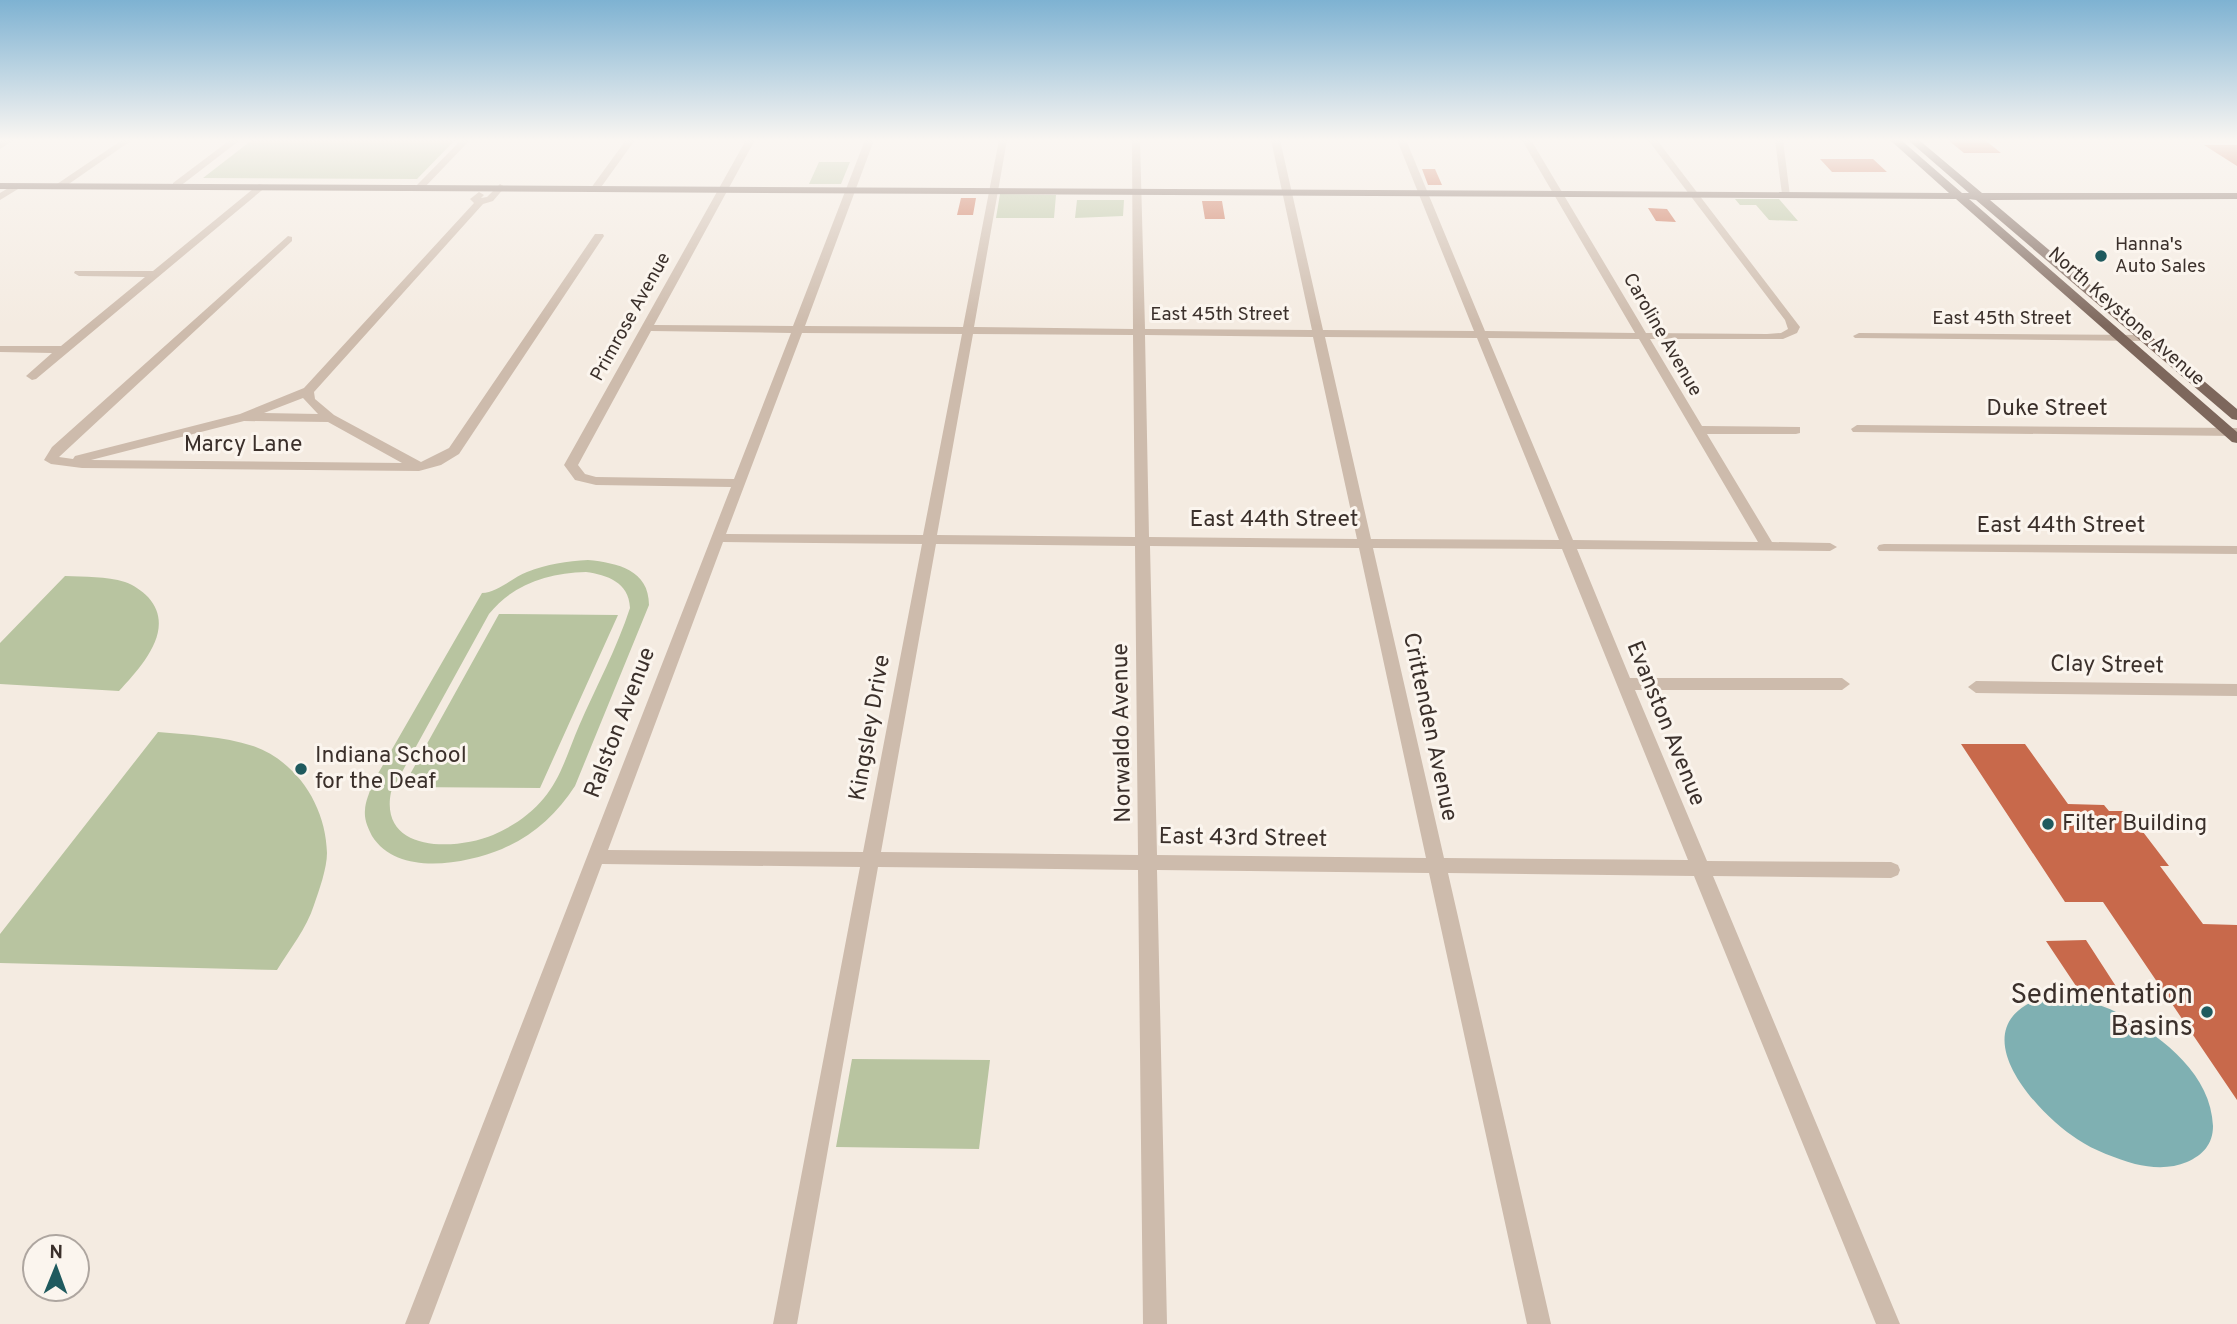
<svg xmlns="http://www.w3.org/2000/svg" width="2237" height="1324" font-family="Overpass,sans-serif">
	<rect width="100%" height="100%" fill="#f4ebe1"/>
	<path fill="#b8c4a0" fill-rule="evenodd" d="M252 140H455L417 179 203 178Z
		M819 162H850L841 184H809Z
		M1000 194 1056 195 1054 218H996Z
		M1735 199H1779L1798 221 1769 220 1756 205H1740Z
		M1077 200H1124L1123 216 1075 218Z
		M588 560C618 563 649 570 649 605L575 786C557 814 533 836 502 849 465 864 398 877 372 836 368 828 364 820 365 810 365 802 370 792 372 784L482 593C497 593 513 577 527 572 547 564 567 561 588 560ZM586 572C607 575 629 582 630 608 617 648 596 687 579 726 569 749 561 778 544 798 531 814 512 827 493 835 454 851 379 852 391 792L489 614C513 584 548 573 586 572Z
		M65 576C85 577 106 576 125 582 134 585 142 591 148 597 177 629 141 667 119 691L0 684V643Z
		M499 614 618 615 540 788 403 787Z
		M158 732C189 735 223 736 253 746 298 762 326 807 327 853 327 868 319 891 314 905 307 928 289 950 277 970L0 963V934Z
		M852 1059 990 1060 979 1149 836 1147Z"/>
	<path fill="#7fb0b2" d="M2052 998C2075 1000 2098 1002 2118 1013 2161 1036 2211 1073 2213 1126 2213 1144 2203 1155 2187 1162 2171 1169 2152 1168 2135 1164 2115 1158 2095 1151 2077 1139 2042 1117 1968 1040 2026 1005 2033 1001 2044 1000 2052 998Z"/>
	<path fill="#c8694b" d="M1948 140H1985L2001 153H1964Z
		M2204 145H2237V166Z
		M1820 159H1873L1887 172H1832Z
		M1422 169H1435L1442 185H1428Z
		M961 198H976L973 215H957Z
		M1202 201H1222L1225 219H1205Z
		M1648 208 1667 209 1676 222 1656 221Z
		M1961 744H2025L2068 804 2104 805 2109 811H2127L2169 866H2160L2203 924 2237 925V1100L2103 902H2065Z
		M2086 940 2119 991 2080 992 2046 941Z"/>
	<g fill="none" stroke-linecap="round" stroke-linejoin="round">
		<path fill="#cdbbac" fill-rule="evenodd" d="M3 140H14L0 149V142Z
			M122 140H132L63 188H57V184Z
			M230 140H240L179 187H173V183Z
			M461 140H470L423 189H417V185Z
			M626 140H635L599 190H593L591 188Z
			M746 140H755L654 325 793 326 865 140H874L805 326 963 327 999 140H1007L974 327 1133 329 1132 140H1140L1145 329 1312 330 1271 140H1280L1323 330 1474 331 1397 140H1406L1485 331 1635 333 1522 140H1531L1646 333 1767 334 1781 333 1788 329 1785 320 1648 140H1657L1800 327 1797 333 1783 339H1650L1702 426 1800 427V433L1796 434H1707L1772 542 1830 543 1837 547 1830 551 1577 549 1630 678H1842L1850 684 1842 690H1635L1707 861 1891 862 1898 865 1900 870 1898 875 1891 878 1713 876 1900 1324H1876L1694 876 1448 873 1551 1324H1527L1429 873 1157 870 1167 1324H1143L1138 870 878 867 797 1324H773L860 867 602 864 429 1324H405L731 487 596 485 575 480 564 465ZM651 331 791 333 734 479 596 477 585 474 578 465ZM802 333 962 334 923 535 726 534ZM973 334 1133 335 1135 537 937 535ZM1145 335 1313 337 1357 539 1149 537ZM1325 337 1477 338 1559 540 1371 539ZM1488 338 1639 339 1758 542 1573 540ZM723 542 922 544 863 852 608 850ZM936 544 1135 546 1138 855 881 852ZM1150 546 1359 548 1426 858 1157 855ZM1373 548 1562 549 1688 860 1444 858Z
			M1775 140H1783L1790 196 1782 194Z
			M15 184 23 186 0 200V193Z
			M259 184 267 186 36 379 32 380 26 376 52 353 0 352V346H61L145 277 79 276 74 273 75 271H153Z
			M500 184 505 187 493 201 483 204 314 392 315 399 334 415 421 462 449 448 595 234H603L604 236 459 454 441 465 419 471 82 468 51 464 44 460 52 447 288 236 292 237V241L59 457 73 459 75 456 240 414 304 388 474 203 470 199 479 192 484 195 481 198 487 197ZM303 398 318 414 264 413ZM244 421 328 422 402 463 91 460Z
			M1859 333 2144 335 2150 338 2144 341 1855 338 1853 336Z
			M1857 425 2237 428V436L1853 432 1851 429Z
			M1884 544 2237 546V554L1879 551 1877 548 1879 545Z
			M1976 681 2237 684V696L1976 693 1968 687Z"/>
		<path fill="#7d675c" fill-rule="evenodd" d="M1890 140H1901L1962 193H1969L1908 140H1919L1982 193H2237V199L1990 200 2237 409V420L2232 419 1976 200 1969 199 2237 432V443L2232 442 1956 199 0 189V183L1949 193Z"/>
	</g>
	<linearGradient id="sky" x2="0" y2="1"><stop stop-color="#7eb2d2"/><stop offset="0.43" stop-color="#faf6f2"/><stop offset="1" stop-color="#faf6f2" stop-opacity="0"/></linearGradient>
	<rect width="2237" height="326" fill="url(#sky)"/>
	<g fill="#1f5a5e" stroke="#fbf5ee" stroke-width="2.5">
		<circle cx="2101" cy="256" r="7"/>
		<circle cx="301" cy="769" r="7"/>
		<circle cx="2048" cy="824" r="7"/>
		<circle cx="2207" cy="1012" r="7"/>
	</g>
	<g text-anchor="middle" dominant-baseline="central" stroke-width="6" stroke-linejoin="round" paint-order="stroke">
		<g font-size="19" fill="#3b302b" stroke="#fbf5ee" text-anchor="start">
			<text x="2115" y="245">Hanna's<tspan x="2115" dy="22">Auto Sales</tspan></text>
		</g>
		<g font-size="19" fill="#3b302b" stroke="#fbf5ee">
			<text x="1220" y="315">East 45th Street</text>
			<text transform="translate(631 317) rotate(-61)">Primrose Avenue</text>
			<text transform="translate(2126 317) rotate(41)">North Keystone Avenue</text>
			<text x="2002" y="319">East 45th Street</text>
			<text transform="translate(1662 335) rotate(60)">Caroline Avenue</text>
		</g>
		<g font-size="23" fill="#3b302b" stroke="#fbf5ee">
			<text x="2047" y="409">Duke Street</text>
			<text x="243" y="445">Marcy Lane</text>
			<text x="1274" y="520">East 44th Street</text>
			<text x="2061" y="526">East 44th Street</text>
			<text transform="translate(2107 666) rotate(1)">Clay Street</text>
			<text transform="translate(621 723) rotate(-69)">Ralston Avenue</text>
			<text transform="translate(1665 724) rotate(68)">Evanston Avenue</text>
			<text transform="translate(1429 727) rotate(78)">Crittenden Avenue</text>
			<text transform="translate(871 728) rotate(-80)">Kingsley Drive</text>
			<text transform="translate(1123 733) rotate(-91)">Norwaldo Avenue</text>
			<text transform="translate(1243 839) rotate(1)">East 43rd Street</text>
		</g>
		<g font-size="23" fill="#3b302b" stroke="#fbf5ee" text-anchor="start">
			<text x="315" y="756">Indiana School<tspan x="315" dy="26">for the Deaf</tspan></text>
			<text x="2062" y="824">Filter Building</text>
		</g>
		<g font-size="28" fill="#3b302b" stroke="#fbf5ee" text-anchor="end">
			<text x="2193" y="996">Sedimentation<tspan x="2193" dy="32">Basins</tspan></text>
		</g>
	</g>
	<g transform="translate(56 1268) rotate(1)"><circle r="33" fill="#fbf5ee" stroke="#aea6a0" stroke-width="2"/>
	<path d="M0-5L12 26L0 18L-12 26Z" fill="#1f5a5e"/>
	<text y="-10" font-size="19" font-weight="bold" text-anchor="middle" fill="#3b302b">N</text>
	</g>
</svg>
